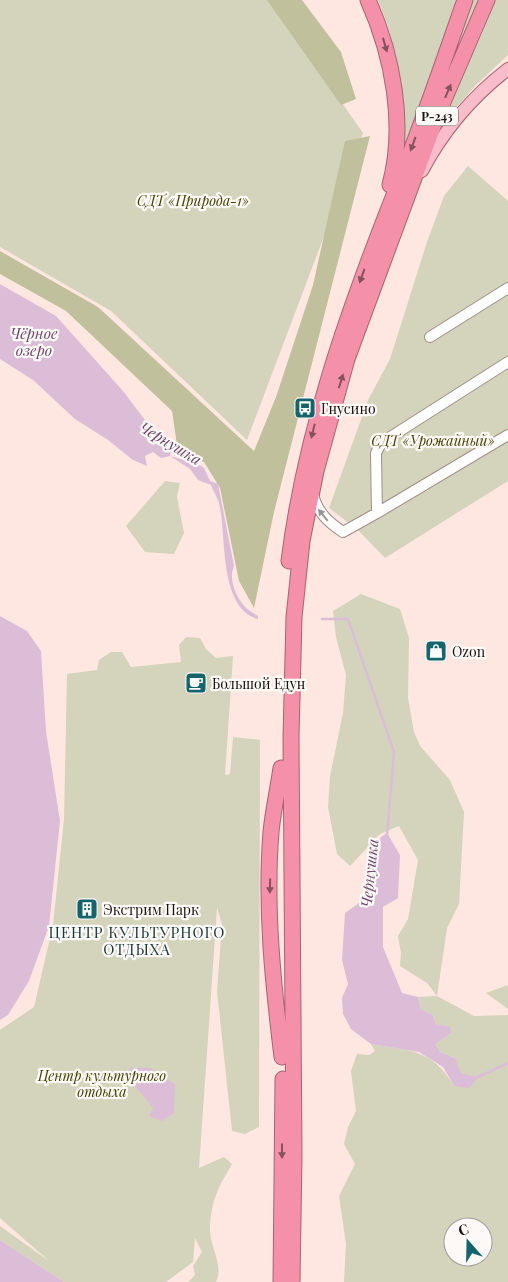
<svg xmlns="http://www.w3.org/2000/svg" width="508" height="1282" font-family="'Playfair Display',serif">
	<rect width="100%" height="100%" fill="#fee7e0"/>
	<path fill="#d4d3bc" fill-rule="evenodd" d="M0 0H270L363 133 247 440 111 311 0 247Z
		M378 0H459L403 154 402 91 388 26Z
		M470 0H481L449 70Z
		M495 0H508V55L474 87 435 133 482 34Z
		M468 166 508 201V481L385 558 357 529 329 508 368 400 390 359 427 242 444 196Z
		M165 481 180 483 177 497 184 533 174 554 145 552 126 526Z
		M361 594 400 609 409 638 408 698 414 732 420 746 450 780 464 812 459 904 447 928 437 996 474 1016 508 1015V1282H344L346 1244 339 1196 355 1164 344 1144 348 1127 356 1111 351 1071 357 1054 369 1055 375 1051 371 1044C410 1051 431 1048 454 1086L479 1077 460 1073 455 1058 440 1052 436 1044 451 1033 436 1024 433 1015 421 1009 418 997 437 996 427 983 400 966 401 953 398 936 408 919 418 860 399 826 380 834 350 866 337 854 328 807 330 776 343 713 346 675 336 637 333 611ZM453 1227H483V1257H453Z
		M186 637 200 638 206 649 216 658 233 656 225 775 230 774 233 737 260 740 259 1127 245 1134 232 1131 217 991 222 924 217 908 199 1168 224 1157 232 1164C218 1188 211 1200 210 1229 210 1247 224 1266 216 1282H188L195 1275 193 1266 202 1252 195 1238 193 1262 166 1282H64L0 1240V1226L49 1261 0 1218V1030L34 1007 53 925 64 819 67 674 97 670 99 660 111 652H122L131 667 181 662 179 645Z
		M508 985V1009L486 993Z"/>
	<path fill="#c1c09c" d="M267 0H302L341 52 356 99 341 105Z
		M370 136 274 512 254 608 239 581 220 488 204 462 178 452 172 411 66 311 0 274V251L98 307 254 451 276 397 313 285 345 141Z"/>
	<path fill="#dcbdd7" d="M0 284 56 316 123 391 145 420 147 441 171 449 170 456 198 464 204 468 210 481 218 484 234 566C228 579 236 597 245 607 249 611 254 613 258 616V619C218 608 227 534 219 503 217 497 213 491 211 485L198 480 190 469 170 456 161 458 153 452 145 456 147 466 133 460 108 440 75 419 33 380 0 359Z
		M0 616 27 631 41 651 46 731 60 821 49 926 29 981 8 1015 0 1020Z
		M387 833 400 855 398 898 383 907V947L402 993 418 997 421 1009 433 1015 436 1024 450 1027 451 1033 436 1044 440 1052 455 1058 461 1073 479 1077 469 1088 454 1086 443 1067 419 1052 371 1044 351 1029 343 1014 342 998 348 984 342 960 345 913 366 898 371 876 377 865 373 861 381 849 380 838Z
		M130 1068H150L175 1084 174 1113 162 1121 149 1116 153 1109C146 1094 128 1087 130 1068Z
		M0 1240 64 1282H0Z"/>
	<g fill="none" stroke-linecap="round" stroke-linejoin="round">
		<path stroke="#dcbdd7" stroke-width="2.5" d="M322 619H348L394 752 387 835
			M478 1077 508 1063"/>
		<g stroke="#a18d86" stroke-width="12">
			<path id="minor" d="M430 337 508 288
				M313 494C317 512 328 522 343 532L377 513 376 453 381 443 508 362
				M377 513 508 435"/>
		</g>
		<g stroke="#a86473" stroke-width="14">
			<path id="major" d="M422 171C443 131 473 96 508 69"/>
		</g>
		<g stroke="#a86473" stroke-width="17">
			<path id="highway" d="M368 0C393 56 406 125 390 185
				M289 561C305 433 347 314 394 195 420 131 442 65 465 0
				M281 768C278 789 273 811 271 832 265 907 273 983 282 1057
				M281 1282 283 1079
				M292 1282 294 1156 291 737 294 617 302 541 316 471 347 359 437 116 487 0"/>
		</g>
		<use href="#minor" stroke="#fff" stroke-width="10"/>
		<use href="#major" stroke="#f8bccb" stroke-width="12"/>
		<use href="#highway" stroke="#f490a8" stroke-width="15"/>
	</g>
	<defs><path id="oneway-solid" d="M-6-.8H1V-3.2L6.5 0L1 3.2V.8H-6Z" transform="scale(1.25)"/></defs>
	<g fill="#87525c">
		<use href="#oneway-solid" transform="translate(385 45) rotate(74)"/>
		<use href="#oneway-solid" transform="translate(448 91) rotate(-67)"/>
		<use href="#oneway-solid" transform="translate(413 144) rotate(110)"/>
		<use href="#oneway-solid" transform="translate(362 276) rotate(110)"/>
		<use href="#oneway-solid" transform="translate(341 381) rotate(-73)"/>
		<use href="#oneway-solid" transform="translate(313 431) rotate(104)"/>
		<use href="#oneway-solid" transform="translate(270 886) rotate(91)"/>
		<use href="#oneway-solid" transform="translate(282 1151) rotate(90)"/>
	</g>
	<use fill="#989593" href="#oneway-solid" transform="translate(323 515) rotate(-129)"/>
	<defs>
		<g id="bus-square" transform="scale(1.125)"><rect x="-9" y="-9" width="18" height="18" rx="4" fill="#15636b" stroke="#fdf9f7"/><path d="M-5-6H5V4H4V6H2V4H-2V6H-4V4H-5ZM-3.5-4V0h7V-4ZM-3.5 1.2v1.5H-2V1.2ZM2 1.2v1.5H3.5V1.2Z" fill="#fff"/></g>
		<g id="shop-square" transform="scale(1.125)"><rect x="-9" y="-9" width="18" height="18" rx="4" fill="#15636b" stroke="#fdf9f7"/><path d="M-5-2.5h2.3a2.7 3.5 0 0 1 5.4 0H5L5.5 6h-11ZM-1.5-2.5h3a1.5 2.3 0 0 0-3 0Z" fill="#fff"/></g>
		<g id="cafe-square" transform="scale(1.125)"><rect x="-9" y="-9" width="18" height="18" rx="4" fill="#15636b" stroke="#fdf9f7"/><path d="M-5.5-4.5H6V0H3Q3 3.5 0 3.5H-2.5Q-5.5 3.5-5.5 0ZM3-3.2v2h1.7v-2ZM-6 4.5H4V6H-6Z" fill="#fff"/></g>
		<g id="building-square" transform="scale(1.125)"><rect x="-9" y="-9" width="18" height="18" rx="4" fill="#15636b" stroke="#fdf9f7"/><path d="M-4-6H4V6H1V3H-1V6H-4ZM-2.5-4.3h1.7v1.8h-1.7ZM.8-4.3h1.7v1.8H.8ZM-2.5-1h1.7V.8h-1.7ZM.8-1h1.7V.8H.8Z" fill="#fff"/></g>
	</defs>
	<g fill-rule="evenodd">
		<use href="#bus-square" x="305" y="408"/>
		<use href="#shop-square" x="436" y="651"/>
		<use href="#cafe-square" x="196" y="683"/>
		<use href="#building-square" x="87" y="909"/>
	</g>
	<g text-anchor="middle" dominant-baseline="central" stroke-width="4.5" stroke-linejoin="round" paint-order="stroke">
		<rect fill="#fdf9f7" stroke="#5e5855" stroke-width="1" x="416" y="106.5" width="42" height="19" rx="4"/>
		<g font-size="12" font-weight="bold" fill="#1a1310">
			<text x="437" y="116">Р-243</text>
		</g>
		<g font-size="14" font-style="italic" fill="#454100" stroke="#fdf9f7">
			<text x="193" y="200">СДТ «Природа-1»</text>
			<text x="433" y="440">СДТ «Урожайный»</text>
			<text x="102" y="1075">Центр культурного<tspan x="102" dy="16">отдыха</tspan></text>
		</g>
		<g font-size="14" fill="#1a1310" stroke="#fdf9f7" text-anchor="start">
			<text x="321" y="408">Гнусино</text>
			<text x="452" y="651">Ozon</text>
			<text x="212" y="683">Большой Едун</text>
			<text x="103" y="909">Экстрим Парк</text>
		</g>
		<g font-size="15" font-style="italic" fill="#6f456a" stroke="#fdf9f7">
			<text x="34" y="333">Чёрное<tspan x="34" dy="17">озеро</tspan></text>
			<text transform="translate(171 443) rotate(31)">Чернушка</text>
			<text transform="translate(369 873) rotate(-84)">Чернушка</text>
		</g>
		<g font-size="15" letter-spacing="1" fill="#16383c" stroke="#fdf9f7">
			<text x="137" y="932">ЦЕНТР КУЛЬТУРНОГО<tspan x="137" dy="17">ОТДЫХА</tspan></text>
		</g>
	</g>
	<g transform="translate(468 1242) rotate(340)"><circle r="24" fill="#fdf9f7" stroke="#a29d9b"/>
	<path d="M0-4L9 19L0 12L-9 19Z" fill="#15636b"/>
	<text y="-8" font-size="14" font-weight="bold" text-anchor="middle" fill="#1a1310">С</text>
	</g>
</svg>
